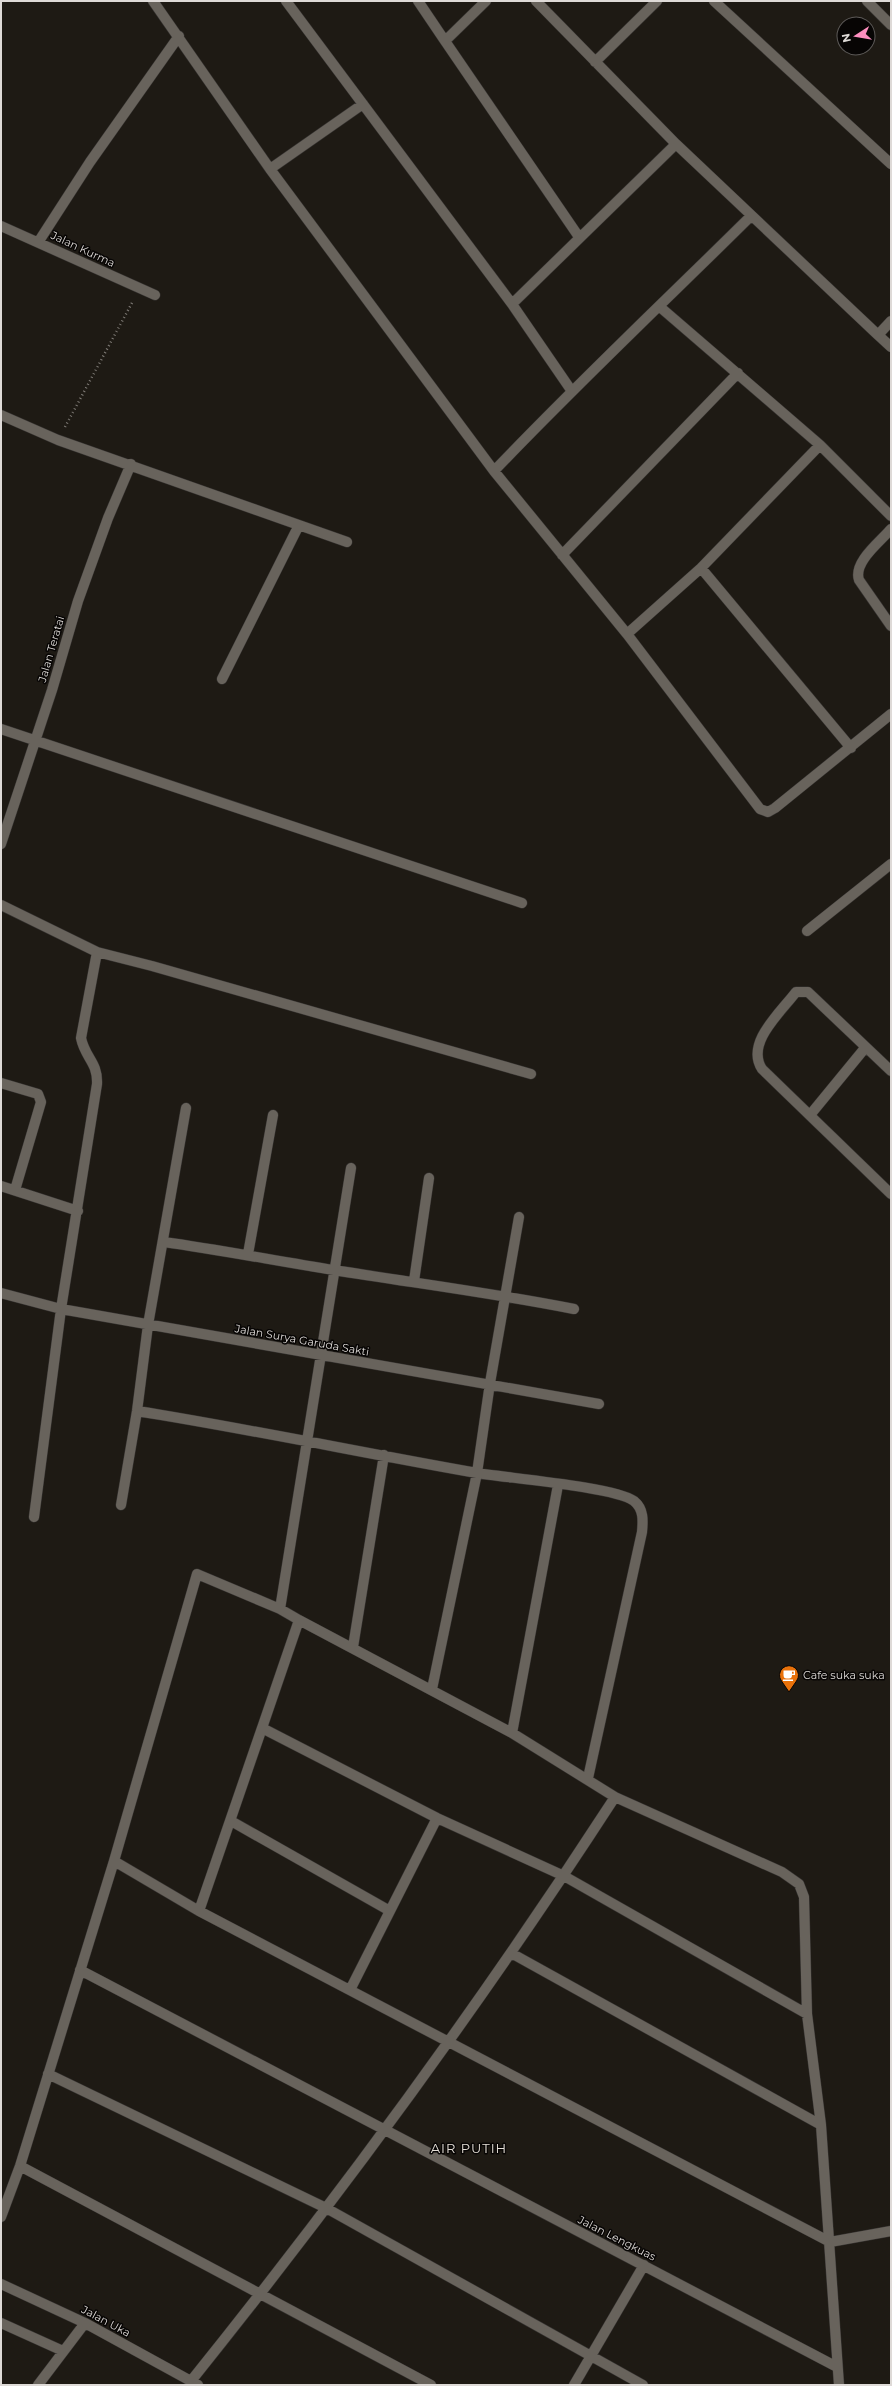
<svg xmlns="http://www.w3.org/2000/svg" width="892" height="2386" font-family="Montserrat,sans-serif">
	<rect width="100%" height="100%" fill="#1e1a14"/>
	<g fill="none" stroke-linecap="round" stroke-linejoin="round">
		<g stroke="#373432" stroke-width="11">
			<path id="minor" d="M153 1 270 169 494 471C577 384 665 301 751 216
				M286 1 512 304 571 390
				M418 1 445 41
				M486 1 445 41 579 237
				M536 1 676 144 878 335
				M714 1 891 164
				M867 1 891 25
				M595 62 657 1
				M270 169 363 104
				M1 226 155 295
				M39 241 90 162 179 36
				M512 304 676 144
				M660 307 820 445
				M891 321 878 335 891 347
				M1 415 58 440 347 542
				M494 471 627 634 760 809 768 812 775 808 891 714
				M891 529C880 542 853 562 859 580L891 626
				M562 555 738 373
				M701 568 851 748
				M627 634 701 568 820 445 891 516
				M222 679 299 525
				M1 729 522 903
				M1 844 52 690 78 601 108 518 131 464
				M1 905 97 952 152 966 531 1074
				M807 931 891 864
				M891 1071 808 992H796C781 1012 745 1043 762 1069L891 1194
				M1 1083 38 1094 41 1102 15 1190
				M810 1115 865 1048
				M1 1186 78 1211
				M164 1242C221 1250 277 1261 334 1270 414 1283 494 1293 574 1309
				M248 1254 273 1115
				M414 1281 429 1178
				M1 1293 61 1309 599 1404
				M137 1411C250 1429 363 1453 477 1473 507 1478 615 1487 634 1501 644 1509 643 1521 642 1532L588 1778
				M121 1505 137 1411 148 1325 186 1108
				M34 1517 61 1309 97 1084C98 1062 85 1058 81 1038L97 952
				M280 1609 351 1168
				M353 1647 384 1455
				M432 1689 477 1473 490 1383 519 1217
				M512 1733 558 1485
				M231 1821 390 1911
				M114 1861 199 1911 830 2242 891 2231
				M199 1911 262 1728
				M511 1953 821 2125
				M80 1970 837 2367
				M351 1988 437 1818
				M807 2014 564 1876 437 1818 262 1728 299 1620 512 1733 615 1797 782 1872 799 1884 804 1897 807 2014 821 2125 839 2385
				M48 2074 326 2208 643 2385
				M20 2166 431 2385
				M1 2217 20 2166 114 1861 197 1574 280 1609 299 1620
				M1 2284 85 2323 198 2385
				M1 2323 63 2351
				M191 2381C342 2193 484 1999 615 1797
				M38 2385 85 2323
				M574 2385 644 2265"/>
		</g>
		<path stroke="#7f7b76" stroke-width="2.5" stroke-dasharray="1 3" stroke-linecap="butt" d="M65 427 133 301"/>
		<use href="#minor" stroke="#68635c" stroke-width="10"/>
	</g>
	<defs>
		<g id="cafe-pin" transform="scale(1)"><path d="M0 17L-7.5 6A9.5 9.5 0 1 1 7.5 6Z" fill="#e8710a" stroke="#070504"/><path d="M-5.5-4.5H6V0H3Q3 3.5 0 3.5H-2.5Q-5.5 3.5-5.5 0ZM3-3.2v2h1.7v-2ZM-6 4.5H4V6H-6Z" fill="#fff"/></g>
	</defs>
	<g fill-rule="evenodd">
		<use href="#cafe-pin" x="789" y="1675"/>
	</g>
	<g text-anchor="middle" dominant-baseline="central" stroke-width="3" stroke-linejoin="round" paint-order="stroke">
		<g font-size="11" fill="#dedad7" stroke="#070504">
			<text transform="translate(83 249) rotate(25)">Jalan Kurma</text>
			<text transform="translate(51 649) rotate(-74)">Jalan Teratai</text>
			<text transform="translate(302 1340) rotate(10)">Jalan Surya Garuda Sakti</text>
			<text transform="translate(617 2238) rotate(27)">Jalan Lengkuas</text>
			<text transform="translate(106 2321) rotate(28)">Jalan Uka</text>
		</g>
		<g font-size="11" fill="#dedad7" stroke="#070504" text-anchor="start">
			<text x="803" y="1675">Cafe suka suka</text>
		</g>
		<g font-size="13" letter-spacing="1" fill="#e6e0d8" stroke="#070504">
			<text x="469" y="2148">AIR PUTIH</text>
		</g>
	</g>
	<rect width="892" height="2386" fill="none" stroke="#dedad7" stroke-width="4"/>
	<g transform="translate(856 36) rotate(258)"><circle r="19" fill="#070504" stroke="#5d5a58"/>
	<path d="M0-3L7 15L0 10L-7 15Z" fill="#fd8ebf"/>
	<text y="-6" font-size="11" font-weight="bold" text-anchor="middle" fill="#dedad7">N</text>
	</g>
</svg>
